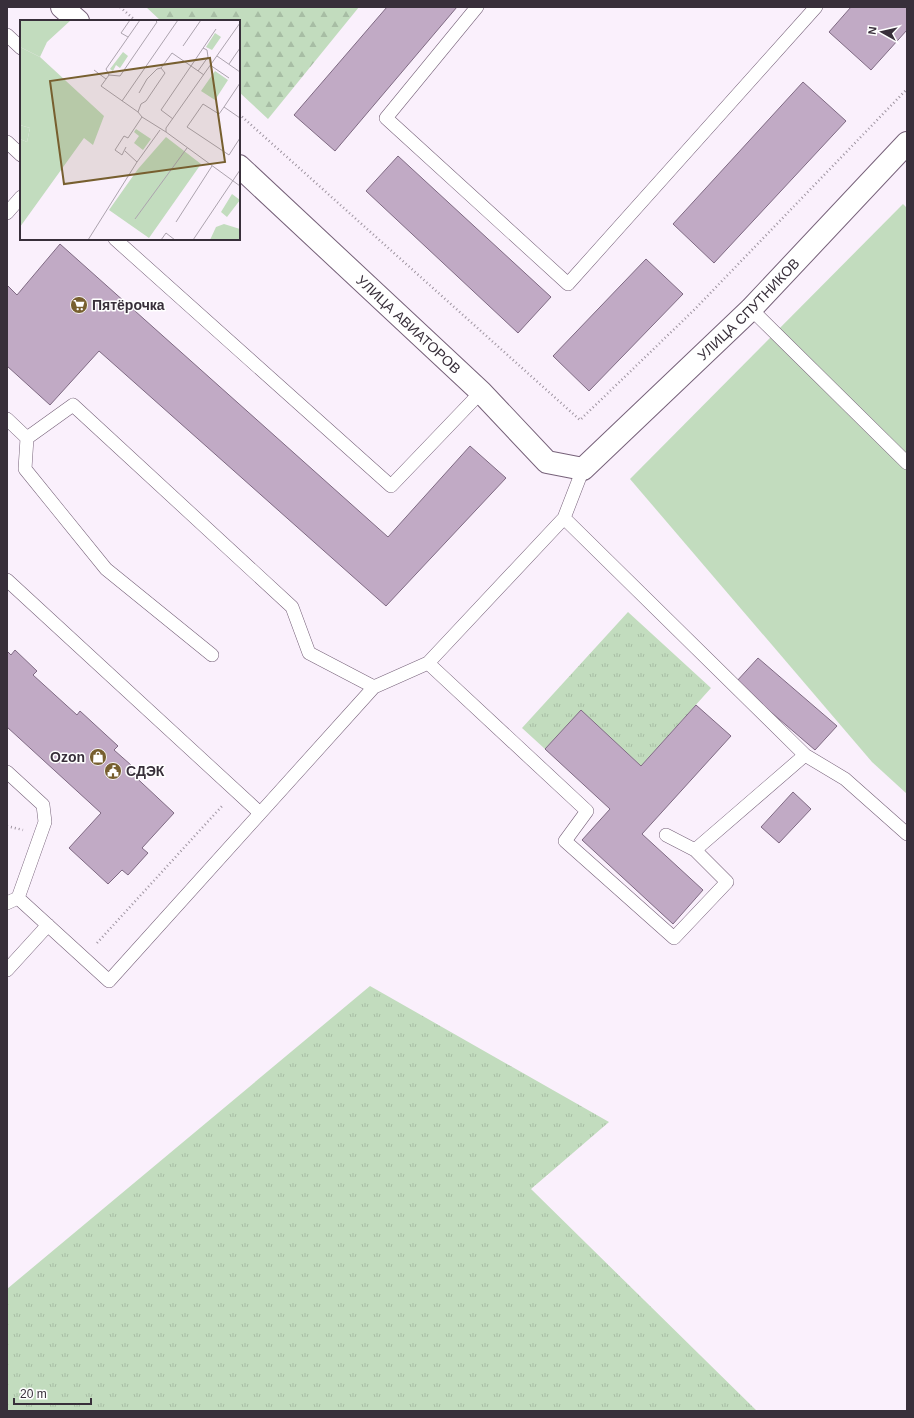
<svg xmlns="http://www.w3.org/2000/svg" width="914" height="1418" font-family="Arial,sans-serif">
	<defs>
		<pattern id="grass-tufts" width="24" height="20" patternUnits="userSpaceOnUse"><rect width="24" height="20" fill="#c2dcbe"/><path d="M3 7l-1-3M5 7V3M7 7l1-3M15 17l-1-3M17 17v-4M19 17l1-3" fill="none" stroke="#a7bda4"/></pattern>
		<pattern id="forest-firs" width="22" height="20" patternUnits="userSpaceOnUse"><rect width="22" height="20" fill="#c2dcbe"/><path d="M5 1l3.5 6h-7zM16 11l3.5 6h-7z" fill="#a7bda4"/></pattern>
	</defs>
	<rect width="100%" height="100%" fill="#faf0fc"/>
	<path fill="url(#grass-tufts)" d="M628 612 711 688 641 766 581 711 545 749 522 728Z
		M370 986 609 1122 531 1189 757 1411H7V1289Z"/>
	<path fill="url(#forest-firs)" d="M146 7H359L268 119 239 92V21H161Z"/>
	<path fill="#c2dcbe" d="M903 204 907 208V794L872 762 630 479Z"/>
	<path fill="#c1aac5" stroke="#7f6a83" d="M387 7H457L335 151 294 115Z
		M851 7H907V30L871 70 829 32Z
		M803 82 846 121 714 263 673 224Z
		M398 156 551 297 518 333 366 191Z
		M60 244 388 537 470 446 506 478 386 606 99 351 50 405 7 366V285L17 295Z
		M646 259 683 294 589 391 553 356Z
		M15 650 37 671 33 675 77 715 80 711 118 746 114 750 131 765 127 769 174 813 142 848 148 853 128 875 122 870 108 884 69 848 101 813 7 727V651L11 655Z
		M758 658 837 726 815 750 736 682Z
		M696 705 731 736 642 834 703 890 673 924 582 840 610 809 545 749 581 710 641 766Z
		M793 792 811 809 779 843 761 827Z"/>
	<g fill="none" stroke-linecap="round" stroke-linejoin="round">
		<g stroke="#766179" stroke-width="14">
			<path id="lane" d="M477 7 386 118 568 284 816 7
				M7 35 21 48
				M7 142 21 155
				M7 213 21 197
				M115 239 391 486 481 392
				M751 309 907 463
				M7 419 27 438
				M564 518 805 755 695 850
				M7 580 260 813
				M212 655 106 569 25 469 27 438 73 405 292 607 309 653 374 687 428 663 564 518 583 469
				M428 663 587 811 565 841 674 938 727 882 695 850 666 835
				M805 755 845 779 907 834
				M7 772 43 805 45 822 18 898
				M7 903 18 898 109 981 374 687
				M7 970 48 925"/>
		</g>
		<g stroke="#766179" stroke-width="24">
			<g id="street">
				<path d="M62 7 78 21"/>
				<path id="s1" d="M239 166 481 392 547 462 583 469 751 309 907 143"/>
			</g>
		</g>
		<path stroke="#9d939f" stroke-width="2.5" stroke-dasharray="1 3" stroke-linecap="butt" d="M120 7 136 21
			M239 114 580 420 694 310 907 89
			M7 826 23 830
			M97 943 223 805"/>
		<use href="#lane" stroke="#fff" stroke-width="13"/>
		<use href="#street" stroke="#fff" stroke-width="22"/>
	</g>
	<defs>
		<g id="supermarket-disc" transform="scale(0.9)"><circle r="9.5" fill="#775f2f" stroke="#fff"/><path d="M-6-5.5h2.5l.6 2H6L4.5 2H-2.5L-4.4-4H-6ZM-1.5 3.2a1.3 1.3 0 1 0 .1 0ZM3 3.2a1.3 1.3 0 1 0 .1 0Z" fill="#fff"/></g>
		<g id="shop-disc" transform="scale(0.9)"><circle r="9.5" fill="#775f2f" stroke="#fff"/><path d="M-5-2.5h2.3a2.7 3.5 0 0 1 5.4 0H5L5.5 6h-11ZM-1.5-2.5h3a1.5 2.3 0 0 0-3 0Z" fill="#fff"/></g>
		<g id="civic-disc" transform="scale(0.9)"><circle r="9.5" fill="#775f2f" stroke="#fff"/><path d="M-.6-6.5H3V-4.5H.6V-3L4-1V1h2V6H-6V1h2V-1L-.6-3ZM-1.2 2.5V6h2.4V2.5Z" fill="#fff"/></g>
	</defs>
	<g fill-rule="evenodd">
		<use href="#supermarket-disc" x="79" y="305"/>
		<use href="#shop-disc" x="98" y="757"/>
		<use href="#civic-disc" x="113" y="771"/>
	</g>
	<g text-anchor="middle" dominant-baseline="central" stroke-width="3" stroke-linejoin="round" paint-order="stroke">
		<g font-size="14" font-weight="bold" fill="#382f3a" stroke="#fff" text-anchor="start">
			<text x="92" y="305">Пятёрочка</text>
			<text x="85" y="757" text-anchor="end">Ozon</text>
			<text x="126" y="771">СДЭК</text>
		</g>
		<g font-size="14" fill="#382f3a" stroke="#fff">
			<text stroke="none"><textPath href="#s1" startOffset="694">УЛИЦА СПУТНИКОВ</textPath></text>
			<text stroke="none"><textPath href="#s1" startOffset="232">УЛИЦА АВИАТОРОВ</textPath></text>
		</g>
	</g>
	<g transform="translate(20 20)">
		<rect width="220" height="220" fill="#faf0fc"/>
		<path d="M0 27 20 37 84 96 73 125 64 118 0 207V119L7 122 10 108 0 105ZM116 109 131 119 123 130 114 123 119 116 114 112Z" fill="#c2dcbe"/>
		<path d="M0 0H51L27 22 20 37 0 27ZM195 51 208 60 195 80 181 71ZM0 105 10 108 7 122 0 119Z" fill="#c2dcbe"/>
		<path d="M195 13 201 17 192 30 186 27ZM103 32 108 36 100 48 96 45 93 51 90 49Z" fill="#c2dcbe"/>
		<path d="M146 117 181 144 129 218 89 190 118 149ZM212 174 220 180 207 197 201 192ZM204 204 220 209V220H190L196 207Z" fill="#c2dcbe"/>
		<path fill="none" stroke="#aca3ae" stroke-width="1" d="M108 17 101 13 110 0M163 26 181 0M197 36 220 52M209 44 220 28M190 45 209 58M141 48 152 33 171 46 196 9M74 50 86 59M178 51 188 37 187 30 183 28M89 55 100 56 137 2 135 0M220 63 204 87 220 98M119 73 127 59 137 49 141 48 145 53 126 81 121 84 118 92 122 97 146 112 220 166M102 81 158 0M204 87 199 94 183 84 167 107 209 135 220 118M118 92 81 66 89 55 86 49 120 0M153 99 141 90 171 46 184 55M146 112V108L220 3M106 127 102 135 95 130 104 116 108 118 122 97M105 131 117 142 140 110M115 199 167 128M156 202 192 146M68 220 117 142M141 220 146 213 155 220M173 220 220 150"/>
		<path fill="#775f2f" fill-opacity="0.15" stroke="#775f2f" stroke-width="2" d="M190 38 205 142 44 164 30 61Z"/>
		<rect width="220" height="220" fill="none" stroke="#382f3a" stroke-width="2"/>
	</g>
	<rect width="914" height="1418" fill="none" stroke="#382f3a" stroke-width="16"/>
	<g transform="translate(882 32) rotate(278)" stroke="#ffffff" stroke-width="3" paint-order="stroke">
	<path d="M0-3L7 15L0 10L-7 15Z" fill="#382f3a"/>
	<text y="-6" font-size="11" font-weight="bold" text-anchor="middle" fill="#382f3a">N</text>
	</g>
	<path d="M14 1398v6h77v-6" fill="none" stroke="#382f3a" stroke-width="2"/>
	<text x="20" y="1398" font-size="12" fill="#382f3a" stroke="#ffffff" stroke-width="3" paint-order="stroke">20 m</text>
</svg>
